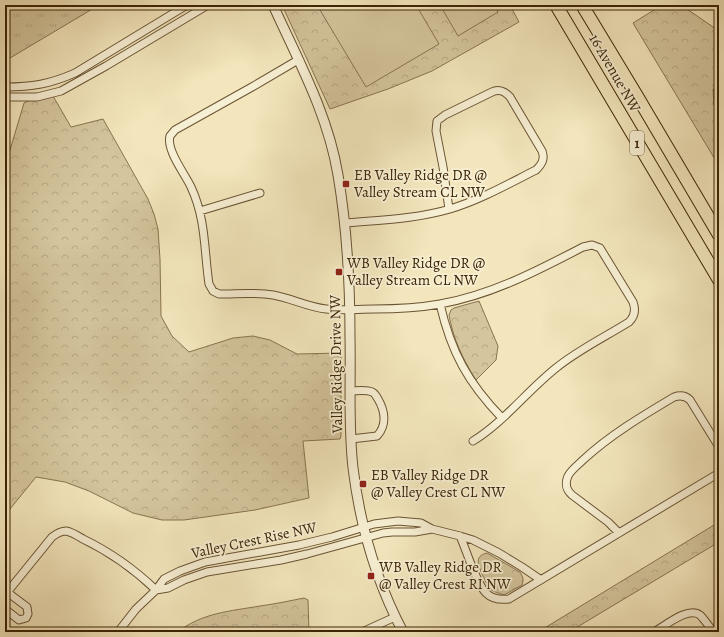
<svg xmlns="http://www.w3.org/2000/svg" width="724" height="637" font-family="Alegreya,serif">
	<defs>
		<pattern id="grass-tufts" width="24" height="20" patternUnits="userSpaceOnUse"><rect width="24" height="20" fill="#d4c59d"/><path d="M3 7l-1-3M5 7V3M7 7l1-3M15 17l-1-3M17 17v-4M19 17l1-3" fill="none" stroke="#b7a986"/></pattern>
		<pattern id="forest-crowns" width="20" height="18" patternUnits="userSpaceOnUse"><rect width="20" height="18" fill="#d4c59d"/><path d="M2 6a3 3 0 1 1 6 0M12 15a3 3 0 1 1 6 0" fill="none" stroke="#b7a986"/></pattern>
	</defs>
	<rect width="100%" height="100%" fill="#f3e6bc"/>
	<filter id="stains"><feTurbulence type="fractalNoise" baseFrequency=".005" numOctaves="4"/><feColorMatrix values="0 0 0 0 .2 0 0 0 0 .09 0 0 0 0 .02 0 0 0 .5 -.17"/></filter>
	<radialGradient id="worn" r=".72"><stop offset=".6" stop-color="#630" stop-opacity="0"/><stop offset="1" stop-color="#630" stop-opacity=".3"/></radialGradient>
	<path fill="url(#grass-tufts)" stroke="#887452" d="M5 5H99L5 61Z"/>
	<path fill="url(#forest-crowns)" stroke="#887452" d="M282 5H510L519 22 432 71 388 89 330 109Z
		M662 5H681L719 31V166L633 23Z
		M53 96 71 127 103 119 148 199 154 214 158 229 160 259 161 316 172 336 189 352 233 338 253 336 270 340 297 354 341 353V436L340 439 303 441 309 498 255 510 184 520H162L133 513 89 491 65 482 36 477 10 509 5 520V153L10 150 24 103 28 101Z
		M479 301 498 346 496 360 476 380C463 360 453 338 449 315L451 310 454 308Z
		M719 522V542L569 632H538Z
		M487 553 520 572C523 577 524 580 522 585L504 595C499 593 493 592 489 588 487 585 485 580 483 576 479 567 473 556 487 553Z
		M304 598 308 600 309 632H178C201 613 231 611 260 606 275 604 289 601 304 598Z"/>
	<path fill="#d4c59d" stroke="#887452" d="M317 5H416L439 44 366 87Z
		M440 5H494L498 12 458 36Z"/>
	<path fill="#b5a47e" stroke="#85714e" d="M719 87V113L714 105 713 89Z"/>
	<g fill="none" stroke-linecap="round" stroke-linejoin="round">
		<g stroke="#6a5434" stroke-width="9">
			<path id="minor" d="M298 60 252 87 175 130 170 136C166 150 185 174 191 187 206 219 204 250 209 284L213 291 219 294C237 294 255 292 273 295 291 298 307 307 326 309 341 311 358 309 374 309 396 309 418 308 440 304 491 295 537 271 583 247L592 245 600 248 633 302C636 310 635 316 629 322 605 337 578 350 556 368 527 391 504 422 473 441
				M5 87C32 87 50 84 75 73L187 5
				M5 97H37L61 91 106 66 208 5
				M200 211 260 193
				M344 223C379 220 416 219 450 209 480 200 508 184 536 170 542 164 545 159 542 151L510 97C505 91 498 89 492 92L445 115 437 121 436 131 443 167 449 209
				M440 304C451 352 468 383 502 418
				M350 391C356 391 366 389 372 392 375 393 376 396 378 399 385 411 387 425 377 436L351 439
				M619 533 608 522 572 495C566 490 565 483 568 476 571 470 578 465 583 460 610 435 642 416 674 397 680 395 685 395 690 400L719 447
				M460 536C466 549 476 583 486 593 492 599 500 600 509 599L719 473
				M156 590 164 579 180 571 205 562 299 545 332 537 374 524 398 521 421 523 432 529 460 536 473 540 499 553 522 567 541 580
				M156 590 168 588 184 580 207 572 281 560 307 554 383 533 392 532H415L432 529
				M5 595 52 537C56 534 60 531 66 531 72 532 78 536 83 539 110 552 134 569 156 590L136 609 118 632
				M5 609 19 620 26 618 28 614 27 607 7 592
				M362 632 395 617
				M654 632C665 626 688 606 700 615 705 620 709 627 714 632"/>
		</g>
		<g stroke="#6a5434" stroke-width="11">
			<path id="tertiary" d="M273 5C298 60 328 114 338 175 347 228 350 283 350 337 351 381 348 424 353 468 360 525 376 581 403 632"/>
		</g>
		<g stroke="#3c2406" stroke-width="14">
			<path id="motorway" d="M556 5 719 280
				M582 5 637 96 719 235"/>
		</g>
		<use href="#minor" stroke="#f7efd3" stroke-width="7"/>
		<use href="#tertiary" stroke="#f7efd3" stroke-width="9"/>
		<use href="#motorway" stroke="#f3e6bc" stroke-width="12"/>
	</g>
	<g fill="#8f2418" stroke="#f7efd3" stroke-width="1.5">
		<rect x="342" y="180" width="8" height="8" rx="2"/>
		<rect x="335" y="268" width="8" height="8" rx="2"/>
		<rect x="359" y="480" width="8" height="8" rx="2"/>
		<rect x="367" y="572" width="8" height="8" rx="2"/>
	</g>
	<g text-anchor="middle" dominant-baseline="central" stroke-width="3.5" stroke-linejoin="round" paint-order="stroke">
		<rect fill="#f7efd3" stroke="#746144" stroke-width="1" x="630" y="131" width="14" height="24" rx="3"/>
		<g font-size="14" font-weight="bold" fill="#3c2406">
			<text x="637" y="143">1</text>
		</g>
		<g font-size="15" fill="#3c2406" stroke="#f7efd3">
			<text transform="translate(615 73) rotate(60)">16 Avenue NW</text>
			<text transform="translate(336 364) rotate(-91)">Valley Ridge Drive NW</text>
			<text transform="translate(254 540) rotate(-12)">Valley Crest Rise NW</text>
		</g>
		<g font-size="15" fill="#3c2406" stroke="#f7efd3" text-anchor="start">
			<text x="354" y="175">EB Valley Ridge DR @<tspan x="354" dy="17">Valley Stream CL NW</tspan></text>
			<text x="347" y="263">WB Valley Ridge DR @<tspan x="347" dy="17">Valley Stream CL NW</tspan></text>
			<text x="371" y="475">EB Valley Ridge DR<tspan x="371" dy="17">@ Valley Crest CL NW</tspan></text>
			<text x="379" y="567">WB Valley Ridge DR<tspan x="379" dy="17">@ Valley Crest RI NW</tspan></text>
		</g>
	</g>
	<rect width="724" height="637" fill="none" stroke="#f3e6bc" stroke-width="20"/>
	<rect x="6" y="6" width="712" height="625" fill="none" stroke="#3c2406" stroke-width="2"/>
	<rect x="10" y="10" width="704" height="617" fill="none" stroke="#3c2406"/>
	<rect width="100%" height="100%" filter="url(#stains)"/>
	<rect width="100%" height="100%" fill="url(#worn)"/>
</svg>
